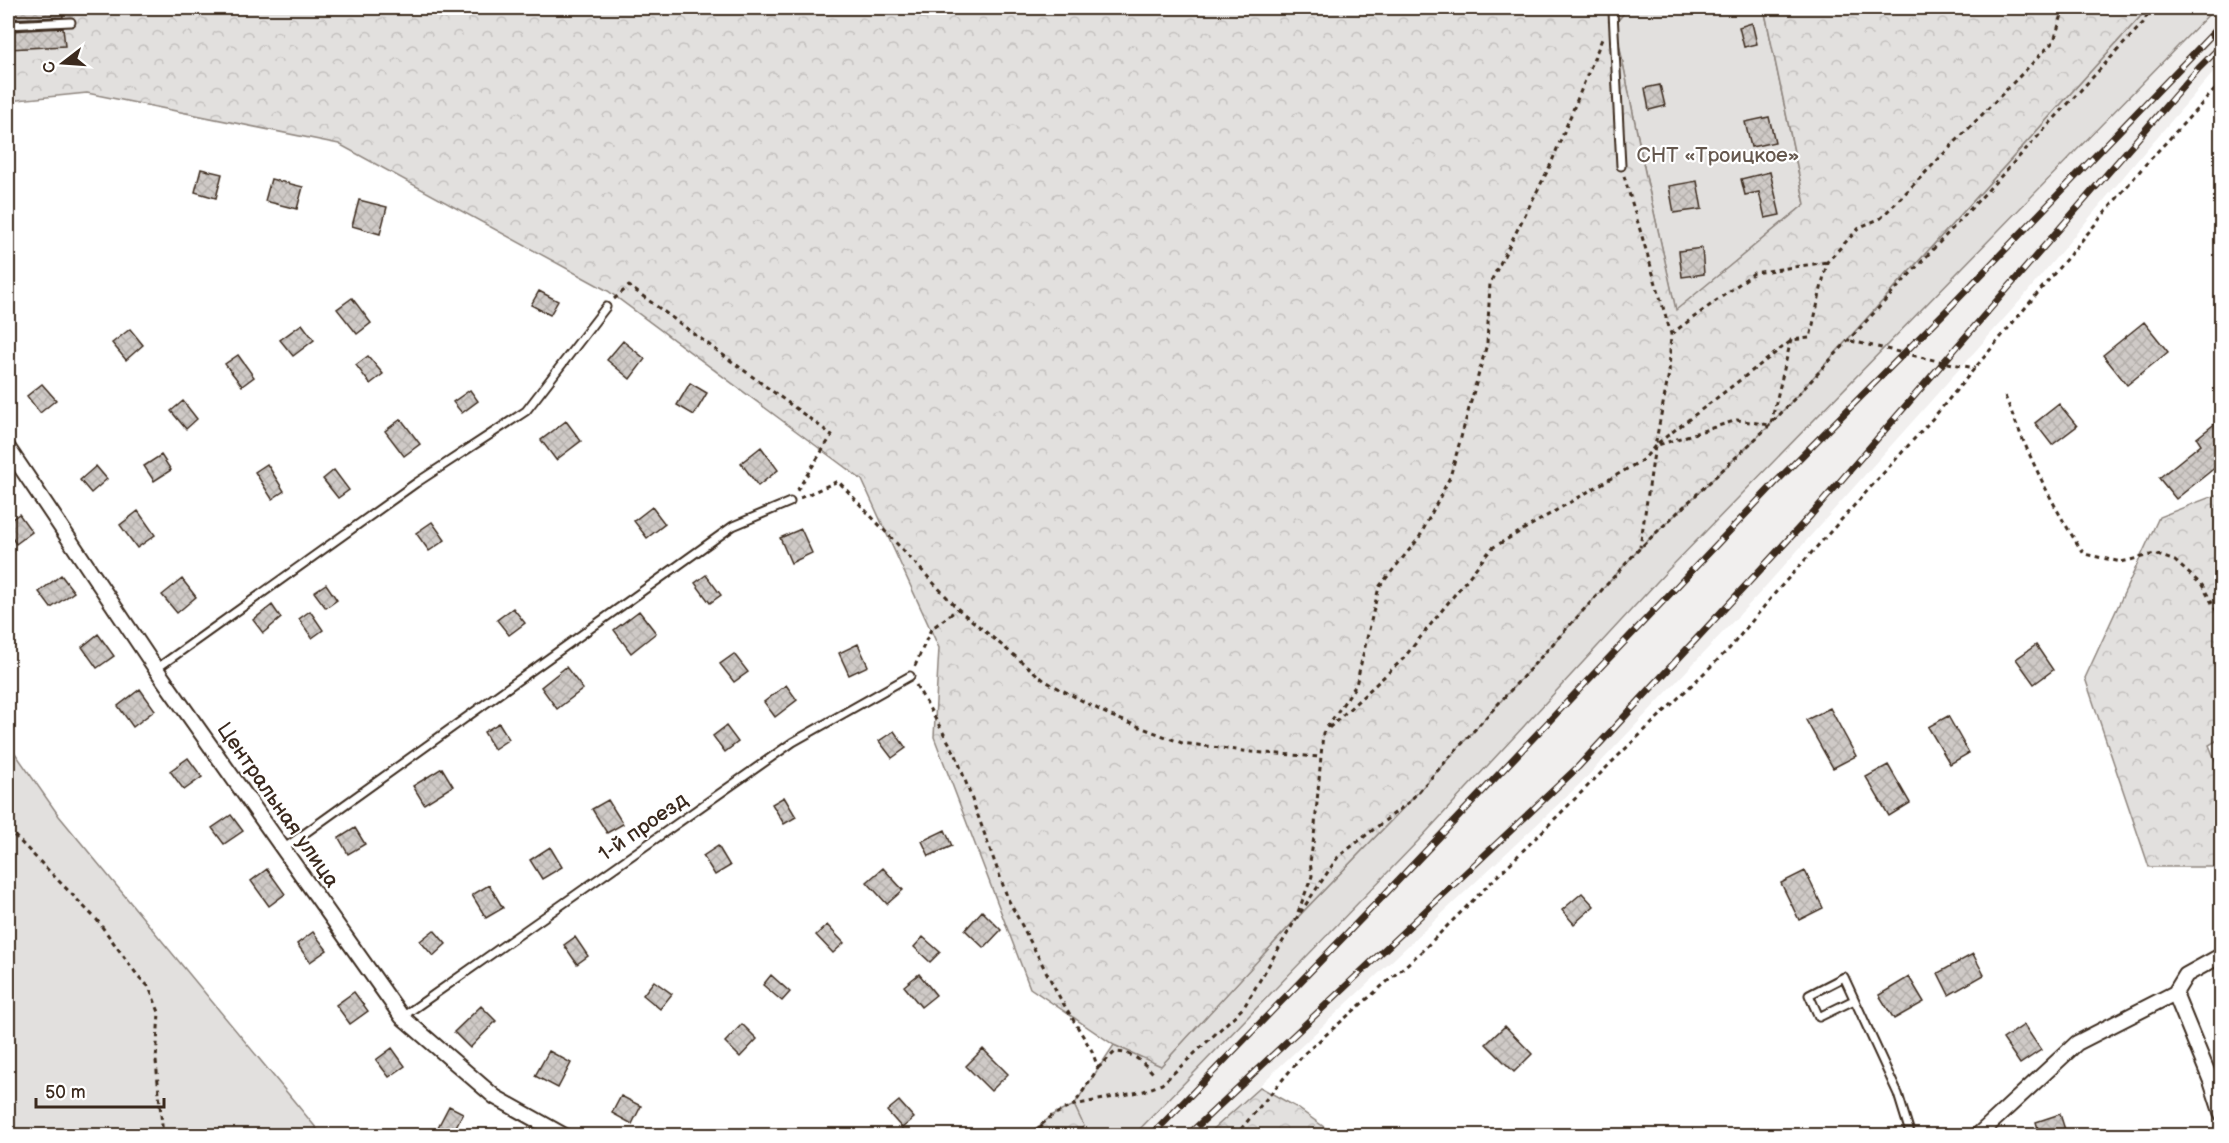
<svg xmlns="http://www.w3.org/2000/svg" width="2229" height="1143" font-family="'Balsamiq Sans',sans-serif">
	<defs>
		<pattern id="forest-crowns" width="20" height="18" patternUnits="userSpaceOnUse" patternTransform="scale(1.5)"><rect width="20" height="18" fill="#e2e0de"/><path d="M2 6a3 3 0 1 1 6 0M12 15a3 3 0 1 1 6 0" fill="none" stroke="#c3c0be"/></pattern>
		<pattern id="building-cross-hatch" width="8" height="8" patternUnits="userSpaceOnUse" patternTransform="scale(1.5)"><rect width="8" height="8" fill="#cfcac7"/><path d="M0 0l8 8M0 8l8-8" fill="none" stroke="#b3aeaa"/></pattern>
	</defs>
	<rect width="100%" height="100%" fill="#fff"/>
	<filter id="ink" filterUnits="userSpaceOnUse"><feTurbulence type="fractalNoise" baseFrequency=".0167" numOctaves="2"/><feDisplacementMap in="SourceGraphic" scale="12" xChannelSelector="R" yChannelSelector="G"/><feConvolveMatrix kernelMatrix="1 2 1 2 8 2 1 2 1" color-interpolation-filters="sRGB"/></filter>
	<g filter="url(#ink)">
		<path fill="#f1efee" d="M2215 8H2221V64L2151 144 2019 302 1757 596 1583 781 1207 1135 1134 1136 1418 841 1668 570Z"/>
		<path fill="#e2e0de" stroke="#8e857e" stroke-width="1.5" d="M1628 8H1764L1805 204 1676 311 1645 172 1615 24Z
			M2148 8H2215L1668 570 1418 841 1134 1135H1075L1083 1125 1074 1105 1114 1045 1161 1065 1296 919 1409 802 1640 548 1770 425Z
			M8 743 59 816 322 1135H8Z"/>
		<path fill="url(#forest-crowns)" stroke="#8e857e" stroke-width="1.5" d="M8 8H1628L1615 24 1645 172 1676 310 1805 204 1764 8H2148L1770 425 1640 548 1409 802 1296 919 1161 1066 1114 1045 1030 988 934 737 939 648 862 480 608 291 339 144 87 93 8 101Z
			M2221 493V738L2209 745 2221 775V867H2149L2085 678 2159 517Z
			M1260 1087 1296 1107 1335 1135H1207Z
			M1074 1105 1084 1126 1075 1135H1028L1053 1115Z"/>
		<path fill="url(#building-cross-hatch)" stroke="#3b2a1e" stroke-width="1.5" d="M8 8H62L63 17 8 19Z
			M1752 23 1757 44 1744 47 1739 27Z
			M63 28 65 46 8 49V31Z
			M1660 85 1665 106 1649 110 1645 88Z
			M1769 117 1775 142 1751 147 1745 122Z
			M201 169 222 174 216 198 195 192Z
			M1770 172 1780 215 1765 218 1759 192 1745 195 1741 179Z
			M271 179 303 187 297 209 265 201Z
			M1697 181 1702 209 1674 213 1669 186Z
			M359 200 387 207 380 234 352 226Z
			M1702 248 1704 274 1682 277 1679 251Z
			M539 291 558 301 550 315 531 305Z
			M352 298 371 323 357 334 337 309Z
			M2144 322 2168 352 2127 385 2103 355Z
			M302 324 314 340 293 356 280 340Z
			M130 329 143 345 126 360 112 343Z
			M623 341 645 359 630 379 607 360Z
			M238 355 254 377 242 386 225 364Z
			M368 356 383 374 370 384 356 365Z
			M690 383 707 393 694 415 677 405Z
			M42 384 56 400 40 413 27 396Z
			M470 390 478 401 462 413 453 402Z
			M183 401 197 419 186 429 171 411Z
			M2059 404 2077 426 2052 445 2035 423Z
			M2222 418V462L2176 499 2159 478 2201 444 2197 438Z
			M401 419 420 444 404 456 385 431Z
			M566 421 581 441 556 460 541 440Z
			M761 447 778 470 758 486 741 463Z
			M161 455 171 470 154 481 144 466Z
			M267 464 284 491 272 499 255 472Z
			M96 466 107 479 91 493 80 480Z
			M334 470 349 490 338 498 323 479Z
			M652 507 665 524 647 538 634 521Z
			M138 511 155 535 137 548 120 525Z
			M19 514 32 532 16 544 8 532V522Z
			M432 522 445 540 429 551 416 533Z
			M801 529 812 553 791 563 780 538Z
			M61 575 74 592 51 608 39 592Z
			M706 575 721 595 710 603 695 583Z
			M182 579 196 597 177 613 162 595Z
			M326 584 337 600 326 608 314 592Z
			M272 605 281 618 263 633 253 620Z
			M513 608 525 623 509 635 497 620Z
			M310 611 323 630 312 638 299 619Z
			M639 611 656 633 631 653 614 630Z
			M98 634 114 656 97 668 82 647Z
			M858 644 868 666 849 675 839 653Z
			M2036 645 2053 670 2034 684 2016 659Z
			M734 654 748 672 734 682 720 664Z
			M566 667 583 689 557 709 541 687Z
			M786 685 797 700 775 717 764 702Z
			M140 689 155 710 133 727 118 706Z
			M1830 708 1856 756 1833 768 1806 720Z
			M1948 716 1969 753 1950 764 1928 727Z
			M499 723 509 739 494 749 484 732Z
			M726 726 738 742 725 752 713 736Z
			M894 731 906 748 892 758 879 741Z
			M188 758 202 777 184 790 170 771Z
			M1888 765 1910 803 1889 816 1866 777Z
			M442 768 453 786 424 804 413 786Z
			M784 797 796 817 784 824 772 804Z
			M608 800 623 824 607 833 592 809Z
			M231 815 243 831 224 844 212 828Z
			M355 828 365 844 348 854 339 838Z
			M945 830 952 846 929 856 922 841Z
			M718 846 730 866 715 875 703 856Z
			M550 847 562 867 542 879 530 860Z
			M883 868 903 890 887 904 867 882Z
			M267 869 285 894 269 906 251 881Z
			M1805 871 1823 908 1799 920 1781 883Z
			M489 885 503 908 486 918 472 895Z
			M1582 893 1594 906 1574 924 1562 910Z
			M982 911 1001 930 984 948 965 930Z
			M827 925 844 943 833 953 816 935Z
			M434 930 446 944 433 956 420 941Z
			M313 932 327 950 310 962 297 944Z
			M575 937 588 956 577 964 564 945Z
			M923 937 940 952 930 962 914 947Z
			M1973 954 1984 975 1949 995 1938 973Z
			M919 974 936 995 921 1007 904 986Z
			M771 975 790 992 782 1001 763 985Z
			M1909 977 1924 1002 1894 1019 1879 995Z
			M654 981 672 994 660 1009 643 995Z
			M354 992 368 1011 350 1024 336 1005Z
			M481 1006 496 1021 470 1048 454 1032Z
			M742 1024 757 1039 740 1057 725 1042Z
			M2024 1025 2041 1050 2020 1064 2003 1039Z
			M1505 1026 1532 1054 1514 1072 1486 1044Z
			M392 1048 405 1066 389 1077 376 1060Z
			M983 1049 1008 1074 991 1091 966 1066Z
			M549 1051 571 1063 558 1088 535 1076Z
			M621 1096 641 1106 632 1124 612 1113Z
			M899 1101 914 1118 902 1128 887 1111Z
			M449 1106 463 1113 451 1136H444L436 1131Z
			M2060 1114 2067 1136H2040L2036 1122Z"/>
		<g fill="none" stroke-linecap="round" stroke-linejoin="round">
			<g stroke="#3b2a1e" stroke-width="11">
				<path id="service" d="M1615 8 1613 12 1621 166
					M8 25 71 22
					M156 669 416 483 526 411 606 307
					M283 849 733 526 790 502
					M1854 1000 1819 1017 1809 995 1844 977 1898 1094 1911 1136
					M402 1017 793 742 910 676"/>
			</g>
			<g stroke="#3b2a1e" stroke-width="18">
				<path id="minor" d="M8 448 156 669 402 1017 495 1097 565 1136
					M2175 993 2211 1081 2222 1115
					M1977 1136 2077 1043 2175 993 2186 975 2222 955"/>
			</g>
			<path stroke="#3b2a1e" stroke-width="3" stroke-dasharray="4.5 4.5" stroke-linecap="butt" d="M1624 176 1671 334 1669 373 1655 446 1640 547
				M614 299 629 286 832 435 795 494
				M1671 334 1754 273 1827 262
				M1851 341C1892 350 1933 361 1975 368
				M2005 396C2027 452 2051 505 2084 554L2121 562 2155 554 2175 561 2202 585 2222 621
				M1771 423 1791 340 1810 338 1827 262 1860 227 1881 218 2054 41 2064 8
				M1658 443 1791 341
				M800 498 838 481 958 609 1045 681 1111 716 1182 743 1251 752 1320 757
				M915 666 931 629 958 609
				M916 685 956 755 1008 899 1060 998 1092 1051 1098 1068 1074 1105
				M1329 728 1403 659 1492 548 1644 459 1655 446 1737 420 1770 425
				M8 829 97 920 138 976 149 987 159 1012 156 1061 163 1136
				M1298 912 1312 876 1310 862 1314 837 1323 733 1356 685 1379 587 1419 538 1450 477 1487 344 1490 283 1550 166 1602 39
				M1098 1068 1115 1052C1132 1052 1142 1061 1153 1073
				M1028 1136 1053 1115 1074 1105 1144 1091 1162 1084 1244 1007 1296 919 1338 857 1409 802 1640 548 1770 425 2143 23 2151 8
				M1034 1136 1043 1125
				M1235 1136 1305 1053 1420 953 1618 756 1729 649 1776 592 1934 417 2144 166 2222 82"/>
			<use href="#service" stroke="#fff" stroke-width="7"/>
			<use href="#minor" stroke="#fff" stroke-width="14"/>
			<g stroke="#3b2a1e" stroke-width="7">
				<path id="rail" d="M1151 1136 1388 891 1775 483 1952 305 2222 24
					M1187 1136 1578 767 1811 515 2199 68 2222 45"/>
			</g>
			<use href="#rail" stroke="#fff" stroke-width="4.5" stroke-dasharray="14" stroke-linecap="butt"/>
		</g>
	</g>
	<g text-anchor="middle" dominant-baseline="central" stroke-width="4.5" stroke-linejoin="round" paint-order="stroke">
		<g font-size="21" fill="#65584e" stroke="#fff">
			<text x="1718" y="155">СНТ «Троицкое»</text>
		</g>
		<g font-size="21" fill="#3b2a1e" stroke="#fff">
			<text transform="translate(278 805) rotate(55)">Центральная улица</text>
			<text transform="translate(643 827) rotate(-35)">1-й проезд</text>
		</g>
	</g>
	<rect width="2229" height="1143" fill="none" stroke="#fff" stroke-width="30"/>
	<rect x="15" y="15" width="2199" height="1113" fill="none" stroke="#3b2a1e" stroke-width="2" filter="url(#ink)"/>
	<g transform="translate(63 63) rotate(253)" stroke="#ffffff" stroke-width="4.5" paint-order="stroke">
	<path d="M0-4.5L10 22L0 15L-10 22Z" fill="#3b2a1e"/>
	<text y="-9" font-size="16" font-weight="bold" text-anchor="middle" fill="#3b2a1e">С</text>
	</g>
	<path d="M36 1098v9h128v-9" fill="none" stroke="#3b2a1e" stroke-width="3"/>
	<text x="45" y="1098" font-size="18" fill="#3b2a1e" stroke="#ffffff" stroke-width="4.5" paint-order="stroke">50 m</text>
</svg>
